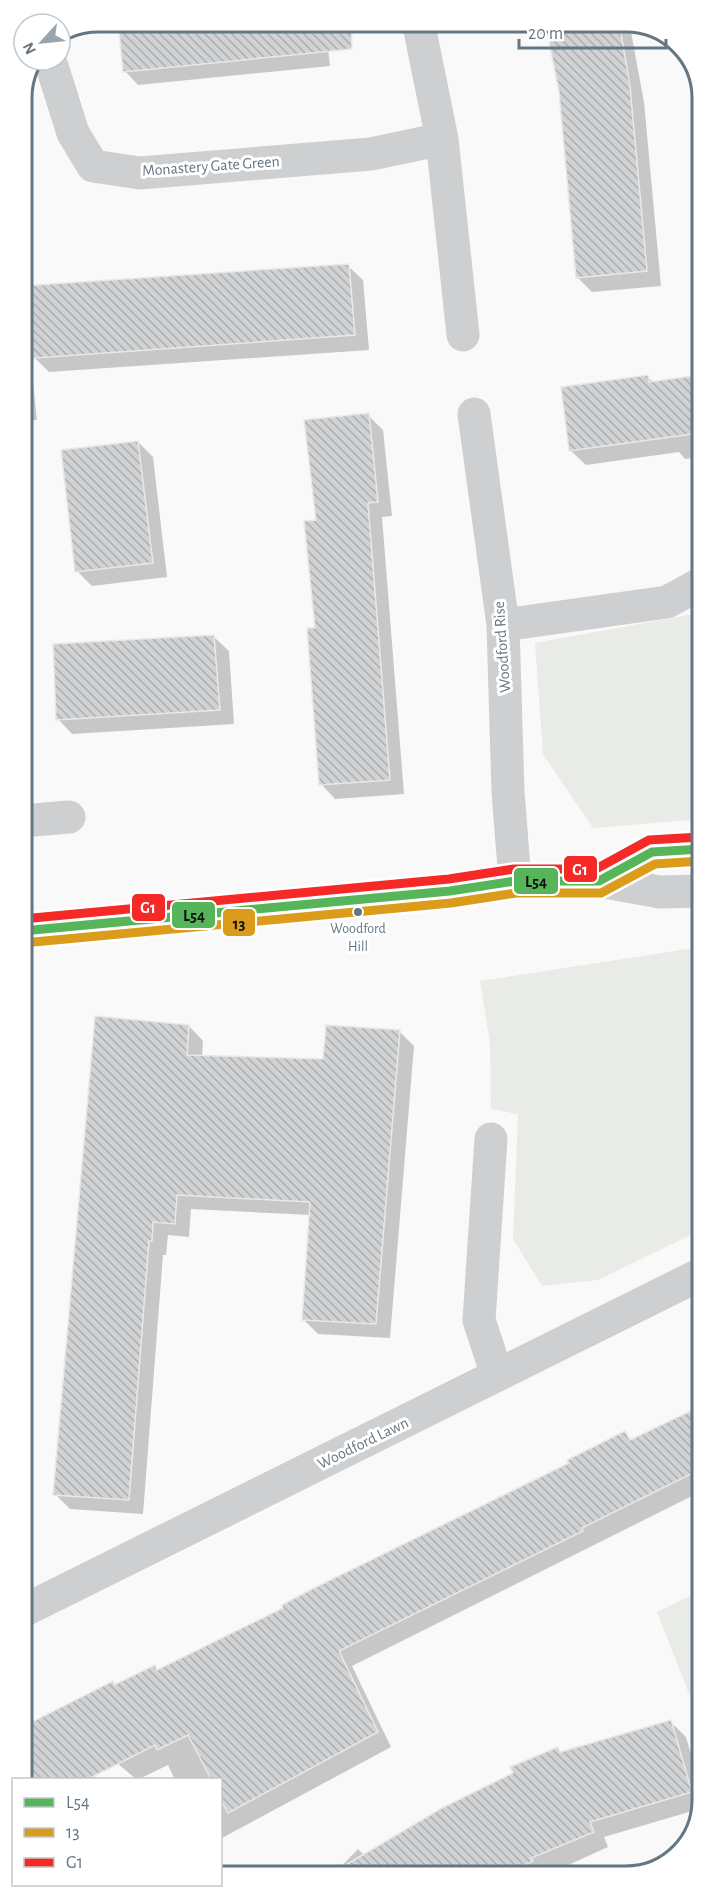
<svg xmlns="http://www.w3.org/2000/svg" width="723" height="1898" font-family="'Alegreya Sans',sans-serif">
	<defs>
		<pattern id="building-back-hatch" width="6" height="6" patternUnits="userSpaceOnUse" patternTransform="scale(1.5)"><rect width="6" height="6" fill="#d0d2d3"/><path d="M-1 5l2 2M0 0l6 6M5-1l2 2" fill="none" stroke="#acafb1"/></pattern>
	</defs>
	<rect width="100%" height="100%" fill="#f9f9f9"/>
	<path fill="#e8ebe6" d="M700 613V819L593 828 543 754 535 643Z
		M701 947V1230L598 1280 542 1286 513 1239 518 1114 491 1109 490 1043 480 981Z
		M702 1590V1727L657 1612Z"/>
	<path fill="#0003" d="M325 21 330 66 138 85 125 71Z
		M546 21H629L644 102 661 286 592 292 577 277 560 91Z
		M348 266 363 280 369 350 49 372 34 357Z
		M22 345 30 354 37 420 22 421Z
		M700 376V457L685 459 679 452 586 465 571 451 648 377 654 383Z
		M368 415 383 430 392 516 382 517 404 794 335 799 321 784 316 629 317 521Z
		M138 442 153 457 167 577 92 586 77 571Z
		M214 637 229 651 234 724 72 734 58 719Z
		M189 1026 203 1041 202 1057 324 1061 399 1031 414 1046 390 1338 318 1334 303 1319 311 1215 191 1209 189 1237 168 1235 166 1255H163L143 1514 70 1509 55 1494Z
		M701 1406 702 1491 352 1666 391 1747 220 1839V1780H175L168 1765 137 1780 66 1720 97 1780H24V1727L112 1683 115 1686 155 1667 159 1671 524 1487 625 1433 633 1441Z
		M671 1722 686 1737 702 1792 699 1809 604 1837 608 1847 546 1875 332 1876 358 1849 364 1855 558 1749 562 1753Z"/>
	<path fill="url(#building-back-hatch)" stroke="#e8e8e8" stroke-width="1.5" d="M118 21H351L352 49 123 72Z
		M545 21H619L630 86 647 271 576 278 559 92Z
		M349 264 355 335 22 359 21 286Z
		M648 375 649 382 700 375V433L569 451 561 387Z
		M369 413 378 502 368 503 390 780 319 785 307 628H315L304 521 316 520 304 420Z
		M138 441 153 563 75 572 61 450Z
		M214 635 220 710 56 720 53 644Z
		M95 1016 189 1025 187 1055 323 1059 326 1025 400 1030 376 1324 302 1320 310 1202 177 1195 175 1224 153 1222 152 1241H149L129 1500 53 1495Z
		M701 1406V1469L582 1528 583 1531 339 1651 378 1732 228 1813 220 1799V1779H211L188 1735 157 1750 155 1745 88 1779H33L24 1760V1726L113 1681 114 1685 155 1665 157 1670 283 1608 282 1605 310 1590 569 1463 567 1460 625 1431 630 1440Z
		M671 1720 692 1792 590 1822 594 1832 531 1858 533 1861 505 1875 327 1876 442 1808 513 1773 510 1767 558 1747 560 1752Z"/>
	<g fill="none" stroke-linecap="round" stroke-linejoin="round">
		<path stroke="#cecfd0" stroke-width="33" d="M418 21 442 139 463 335
			M50 60 73 133 93 166 140 173 371 154 442 139
			M474 414 503 625 508 792 515 881
			M503 625 667 602 700 584
			M22 821 69 817
			M491 1139 479 1320 497 1375
			M23 1611 701 1274"/>
		<path stroke="#cecfd0" stroke-width="33" d="M599 881 652 852 701 849
			M22 931 450 891 515 881H599L660 892 701 891"/>
		<g stroke="#fff" stroke-width="14">
			<path id="bus-1" d="M22 931 450 891 515 881H599L652 852 701 849"/>
		</g>
		<g stroke="#fff" stroke-width="14">
			<path id="bus-2" d="M23 943 451 903 516 893H601L655 864 701 861"/>
		</g>
		<g stroke="#fff" stroke-width="14">
			<path id="bus-3" d="M22 919 449 879 514 869H596L649 840 700 837"/>
		</g>
		<use href="#bus-1" stroke="#56b559" stroke-width="9"/>
		<use href="#bus-2" stroke="#da9c1a" stroke-width="9"/>
		<use href="#bus-3" stroke="#f52a26" stroke-width="9"/>
	</g>
	<circle fill="#657683" stroke="#fff" stroke-width="2" cx="358" cy="912" r="5"/>
	<g text-anchor="middle" dominant-baseline="central" stroke-width="6" stroke-linejoin="round" paint-order="stroke">
		<g font-size="14" fill="#657683" stroke="#fff">
			<text x="358" y="929">Woodford<tspan x="358" dy="18">Hill</tspan></text>
		</g>
		<g font-size="16" fill="#657683" stroke="#fff">
			<text transform="translate(211 166) rotate(-4)">Monastery Gate Green</text>
			<text transform="translate(502 647) rotate(-94)">Woodford Rise</text>
			<text transform="translate(363 1443) rotate(-26)">Woodford Lawn</text>
		</g>
	</g>
	<path d="M0 0H723V1898H0ZM98 32H626A66 66 0 0 1 692 98V1800A66 66 0 0 1 626 1866H98A66 66 0 0 1 32 1800V98A66 66 0 0 1 98 32Z" fill="#fff" fill-rule="evenodd"/>
	<path fill="none" stroke="#657683" stroke-width="3" d="M98 32H626A66 66 0 0 1 692 98V1800A66 66 0 0 1 626 1866H98A66 66 0 0 1 32 1800V98A66 66 0 0 1 98 32Z"/>
	<g stroke="#fff" stroke-width="2">
		<rect x="563" y="855" width="35" height="28" rx="6" fill="#f52a26"/>
		<rect x="513" y="867" width="46" height="28" rx="6" fill="#56b559"/>
		<rect x="131" y="893" width="35" height="29" rx="6" fill="#f52a26"/>
		<rect x="171" y="901" width="45" height="28" rx="6" fill="#56b559"/>
		<rect x="222" y="908" width="34" height="29" rx="6" fill="#da9c1a"/>
	</g>
	<g font-size="16" text-anchor="middle" font-weight="bold" fill="#fff">
		<text x="580" y="875">G1</text>
		<text x="148" y="913">G1</text>
	</g>
	<g font-size="16" text-anchor="middle" font-weight="bold" fill="#111">
		<text x="536" y="887">L54</text>
		<text x="194" y="921">L54</text>
		<text x="239" y="929">13</text>
	</g>
	<rect x="12" y="1778" width="210" height="108" fill="#ffffff" stroke="#c1c8cd" stroke-width="1.5"/>
	<rect x="24" y="1798" width="30" height="9" fill="#56b559" stroke="#c1c8cd" stroke-width="1.5"/>
	<text x="66" y="1808" font-size="18" fill="#657683">L54</text>
	<rect x="24" y="1828" width="30" height="9" fill="#da9c1a" stroke="#c1c8cd" stroke-width="1.5"/>
	<text x="66" y="1838" font-size="18" fill="#657683">13</text>
	<rect x="24" y="1858" width="30" height="9" fill="#f52a26" stroke="#c1c8cd" stroke-width="1.5"/>
	<text x="66" y="1868" font-size="18" fill="#657683">G1</text>
	<g transform="translate(42 42) rotate(243)"><circle r="28" fill="#ffffff" stroke="#c1c8cd" stroke-width="1.5"/>
	<path d="M0-4.5L10 22L0 15L-10 22Z" fill="#99a4ac"/>
	<text y="-9" font-size="16" font-weight="bold" text-anchor="middle" fill="#657683">N</text>
	</g>
	<path d="M519 39v9h147v-9" fill="none" stroke="#657683" stroke-width="3"/>
	<text x="528" y="39" font-size="18" fill="#657683" stroke="#ffffff" stroke-width="4.5" paint-order="stroke">20 m</text>
</svg>
